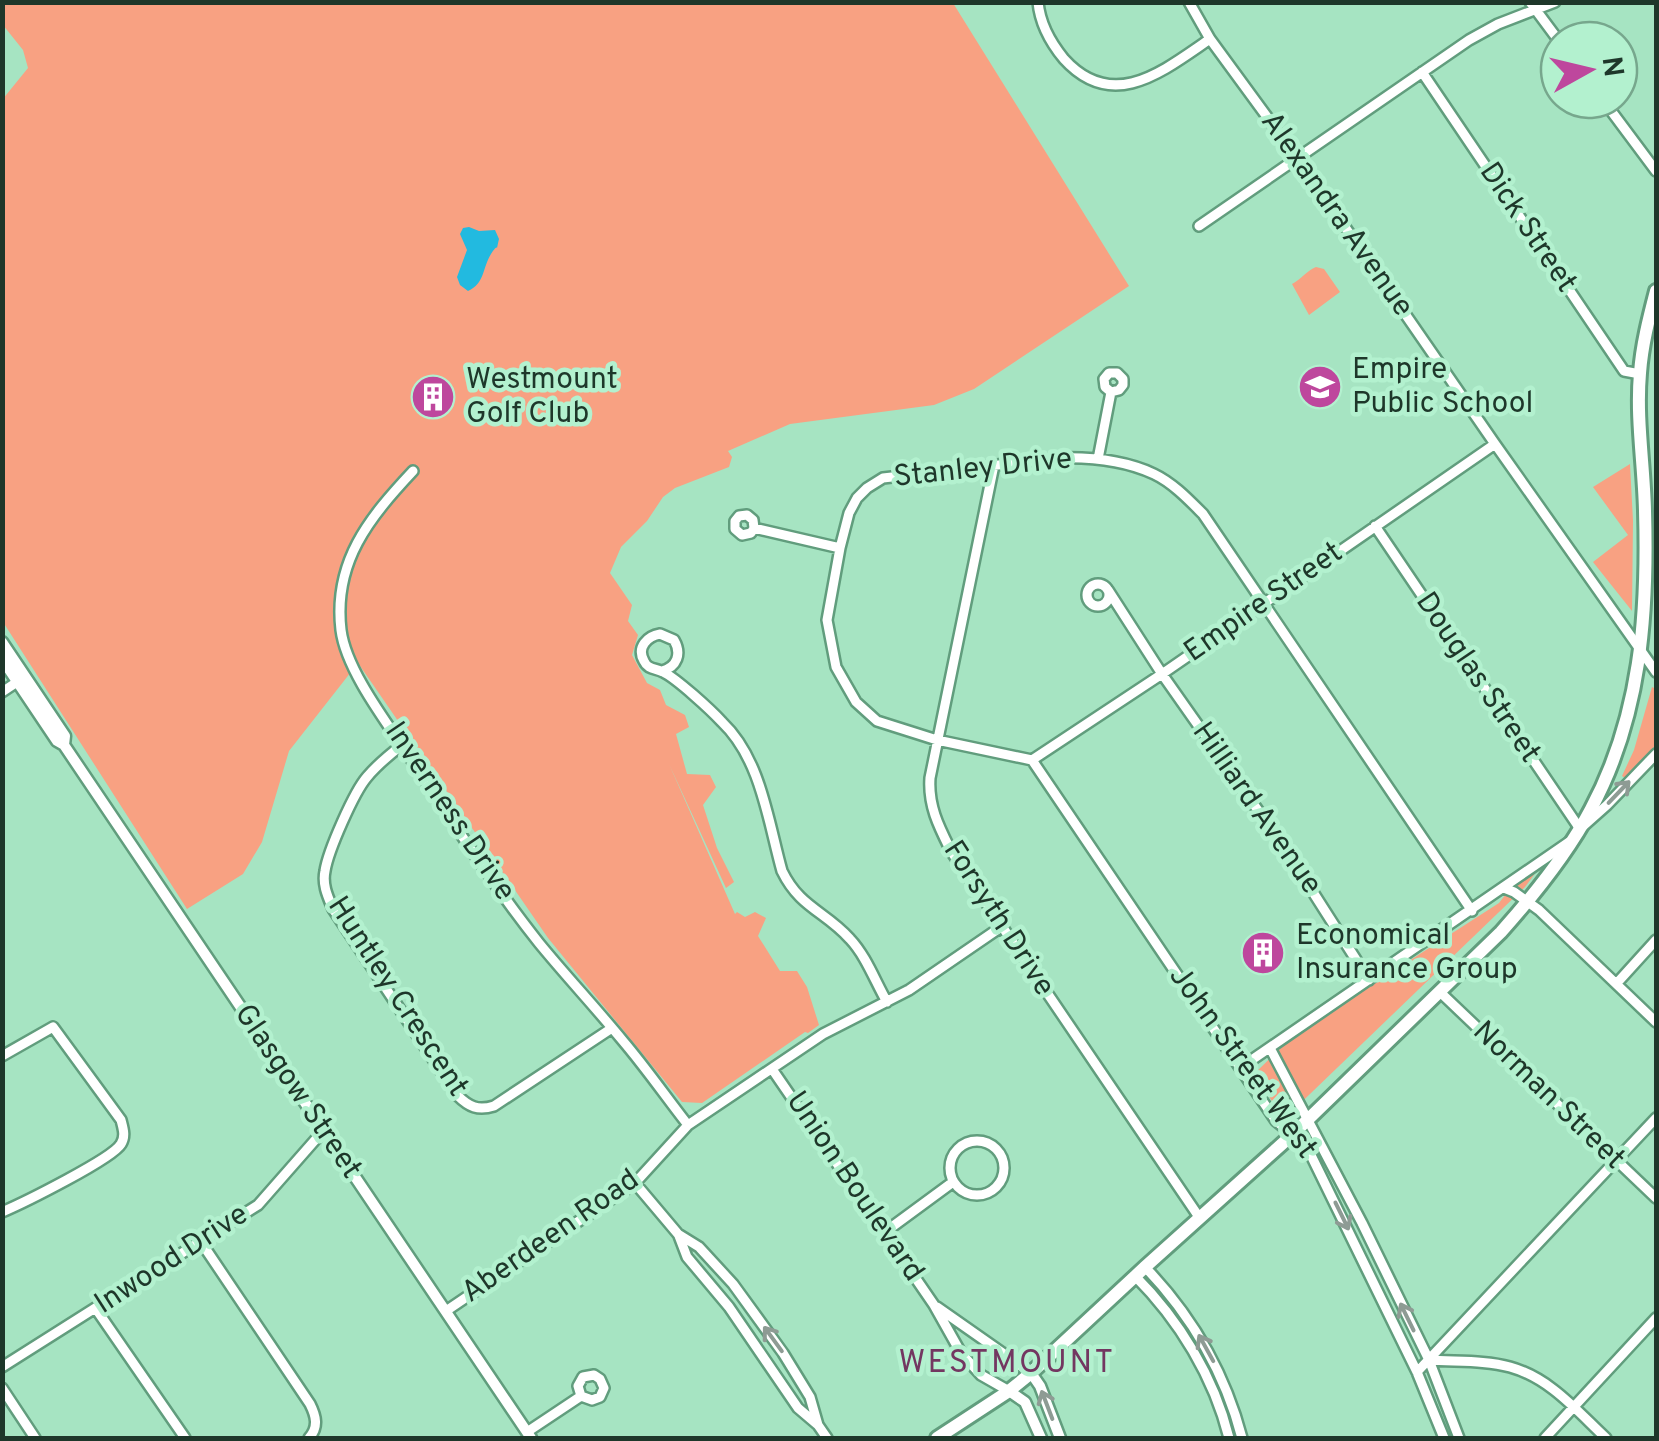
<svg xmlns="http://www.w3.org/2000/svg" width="1659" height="1441" font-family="Overpass,sans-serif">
	<rect width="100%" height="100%" fill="#a6e4c2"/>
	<path fill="#f8a182" d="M3 2 953 3 1129 286 974 389 934 405 790 424 728 451 732 457 729 467 675 488 663 497 647 521 621 547 610 573 632 605 628 621 638 635 632 655 647 683 660 690 666 705 685 715 689 727 676 734 687 774 710 775 716 787 703 805 717 848 734 882 726 888 669 764 735 914 737 912 745 917 755 912 766 918 758 936 780 971H797L807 987 819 1025 808 1033 805 1032 702 1103 682 1102 548 938 358 663 289 751 262 842 243 874 187 909 3 622 2 100 28 68 23 50 3 25Z
		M1316 267 1324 269 1340 292 1309 315 1292 284C1300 280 1309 269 1316 267Z
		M1630 464 1633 521 1632 611 1593 562 1628 535 1593 487Z
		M1652 687 1656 689V745L1625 778 1622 776 1634 750Z
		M1542 864 1525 887 1284 1119 1254 1074 1283 1046 1381 979 1499 903 1516 881Z"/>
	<path fill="#22bae0" d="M469 227 479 231 495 230 499 239C495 256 500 240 491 254 482 269 485 283 468 291L460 285 457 277 467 250 460 234 463 228Z"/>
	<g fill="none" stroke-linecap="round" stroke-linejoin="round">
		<g stroke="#619d7d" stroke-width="14">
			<path id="minor" d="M1038 2C1040 24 1050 42 1064 59 1113 113 1163 71 1210 39
				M1189 2 1210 39 1298 159 1495 444 1656 672
				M1530 2 1559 41
				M1422 72 1624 371 1640 374
				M1603 100 1656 171
				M1199 226 1469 40 1498 24 1555 2
				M1098 459 1111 392 1105 387 1104 379 1109 373H1117L1123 379V385L1119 390 1111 392
				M994 465 930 778C928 806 939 827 951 851L1199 1217
				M413 471C369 518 333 562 341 630 346 670 387 723 409 756 451 819 492 884 539 943 566 976 596 1008 623 1041 646 1068 666 1097 688 1125
				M1375 526 1580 829 1607 805 1656 754
				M754 528 753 520 747 515 739 516 735 521V529L742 535 751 533 754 528 840 548
				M1087 595a11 11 0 1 1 22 0a11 11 0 1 1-22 0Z
				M1108 590 1162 674 1288 853 1369 980
				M662 671C677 667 682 654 674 640L660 634C648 636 636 647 644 661 648 670 656 668 663 672 676 678 711 710 722 722 761 759 768 821 782 871 800 908 825 911 850 939 866 956 875 981 887 1002
				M2 692 23 678
				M402 745C389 755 377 765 367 777 354 792 328 851 325 871 322 885 328 897 333 909L457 1095C469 1107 478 1111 494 1106L612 1028
				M1032 760 937 740 877 721 856 702 836 667 827 620 840 548 849 513 857 498 867 488 883 478 1059 458C1090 457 1126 461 1154 474 1173 483 1189 500 1203 514L1472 911
				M1032 760 1276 1121 1306 1145 1417 1372 1444 1438
				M1032 760 1162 674 1495 444
				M1504 888 1514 892 1539 910 1656 1022
				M1617 983 1656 940
				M1441 993 1656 1198
				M1270 1048 1362 1223 1429 1360 1459 1438
				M2 1056 53 1027 121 1120C123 1128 126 1136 121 1144 112 1159 23 1203 2 1212
				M1240 1068 1569 842
				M772 1069 934 1305 961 1353 981 1375 1009 1391
				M950 1168a27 27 0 1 1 54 0a27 27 0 1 1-54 0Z
				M635 1183 678 1234 699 1247 733 1284 783 1353 810 1397 818 1425
				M885 1232 953 1182
				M679 1236 687 1257 729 1307 798 1408 818 1425 827 1438
				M201 1242 310 1404C316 1416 319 1427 309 1438
				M1145 1267C1191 1315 1225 1373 1242 1438
				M1135 1276C1179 1320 1214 1377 1229 1438
				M937 1307 1031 1373
				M96 1309 185 1438
				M446 1311 635 1183 688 1125 823 1034 909 990 1001 927
				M1429 1360C1455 1362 1485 1360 1510 1367 1550 1378 1577 1411 1606 1438
				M2 1367 258 1205 323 1131
				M1417 1372 1656 1118
				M2 1388 35 1438
				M527 1432 581 1396 592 1400 600 1397 604 1388 600 1379 594 1375 583 1377 578 1386 581 1396
				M1545 1438 1656 1318"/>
		</g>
		<g stroke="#619d7d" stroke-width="15">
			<path id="tertiary" d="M2 642 65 736 64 745
				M2 659 57 741 64 745 531 1438
				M1031 1373 1040 1386 1060 1438
				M1009 1391 1025 1402 1041 1438"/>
		</g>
		<g stroke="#619d7d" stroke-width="18">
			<path id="secondary" d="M937 1438 1009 1391 1031 1373 1145 1267 1292 1135 1501 932C1534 895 1568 853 1591 809 1641 716 1648 614 1645 511 1644 465 1636 419 1640 373 1642 345 1649 318 1656 291"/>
		</g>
		<use href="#minor" stroke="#fff" stroke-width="9"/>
		<use href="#tertiary" stroke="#fff" stroke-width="10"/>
		<use href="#secondary" stroke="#fff" stroke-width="12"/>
	</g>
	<defs><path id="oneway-shaft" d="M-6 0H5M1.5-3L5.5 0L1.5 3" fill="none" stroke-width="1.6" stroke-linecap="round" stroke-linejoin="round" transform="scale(2.5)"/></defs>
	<g stroke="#8e9b94">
		<use href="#oneway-shaft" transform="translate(1619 792) rotate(-46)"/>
		<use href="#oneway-shaft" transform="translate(1342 1216) rotate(64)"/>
		<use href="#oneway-shaft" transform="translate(1407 1317) rotate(-116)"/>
		<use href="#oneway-shaft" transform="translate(773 1339) rotate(-126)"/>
		<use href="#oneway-shaft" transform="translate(1206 1348) rotate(-119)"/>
		<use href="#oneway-shaft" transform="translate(1047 1405) rotate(-111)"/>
	</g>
	<defs>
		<g id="school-disc" transform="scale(2.25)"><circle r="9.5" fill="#be479d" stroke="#b3f1cf"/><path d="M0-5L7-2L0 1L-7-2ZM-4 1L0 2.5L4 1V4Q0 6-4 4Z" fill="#fff"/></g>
		<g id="building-disc" transform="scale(2.25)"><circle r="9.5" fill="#be479d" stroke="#b3f1cf"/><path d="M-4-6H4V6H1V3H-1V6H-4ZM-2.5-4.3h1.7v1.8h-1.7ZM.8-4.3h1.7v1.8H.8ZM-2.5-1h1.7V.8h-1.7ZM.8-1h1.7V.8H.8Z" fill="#fff"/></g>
	</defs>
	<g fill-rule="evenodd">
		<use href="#school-disc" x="1320" y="387"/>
		<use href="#building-disc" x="433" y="397"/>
		<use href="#building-disc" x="1263" y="953"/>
	</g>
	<g text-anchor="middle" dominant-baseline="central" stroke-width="9" stroke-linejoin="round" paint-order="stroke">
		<g font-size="30" fill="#1e372a" stroke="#b3f1cf">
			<text transform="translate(1336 215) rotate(55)">Alexandra Avenue</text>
			<text transform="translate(1527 228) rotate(56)">Dick Street</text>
			<text transform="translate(983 469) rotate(-6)">Stanley Drive</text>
			<text transform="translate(1264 603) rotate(-35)">Empire Street</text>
			<text transform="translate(1477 678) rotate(56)">Douglas Street</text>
			<text transform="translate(1256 809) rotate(55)">Hilliard Avenue</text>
			<text transform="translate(449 812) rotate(56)">Inverness Drive</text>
			<text transform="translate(998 919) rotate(57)">Forsyth Drive</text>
			<text transform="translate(397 997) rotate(57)">Huntley Crescent</text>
			<text transform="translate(1242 1063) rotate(54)">John Street West</text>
			<text transform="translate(297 1092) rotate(56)">Glasgow Street</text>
			<text transform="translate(1548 1096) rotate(44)">Norman Street</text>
			<text transform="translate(854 1187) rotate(56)">Union Boulevard</text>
			<text transform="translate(551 1237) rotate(-35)">Aberdeen Road</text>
			<text transform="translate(172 1260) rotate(-33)">Inwood Drive</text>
		</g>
		<g font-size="30" fill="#1e372a" stroke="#b3f1cf" text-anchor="start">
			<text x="1352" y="370">Empire<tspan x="1352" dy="34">Public School</tspan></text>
			<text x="466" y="380">Westmount<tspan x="466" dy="34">Golf Club</tspan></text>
			<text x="1296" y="936">Economical<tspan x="1296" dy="34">Insurance Group</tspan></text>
		</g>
		<g font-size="32" letter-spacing="2.5" fill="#733761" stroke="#b3f1cf">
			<text x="1007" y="1364">WESTMOUNT</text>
		</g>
	</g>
	<rect width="1659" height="1441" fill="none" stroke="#1e372a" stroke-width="10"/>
	<g transform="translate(1589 70) rotate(82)"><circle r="48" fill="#b3f1cf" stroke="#77a78d" stroke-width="2.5"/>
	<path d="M0-8L18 38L0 25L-18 38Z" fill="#be479d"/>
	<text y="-15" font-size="28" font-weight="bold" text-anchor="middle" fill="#1e372a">N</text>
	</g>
</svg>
